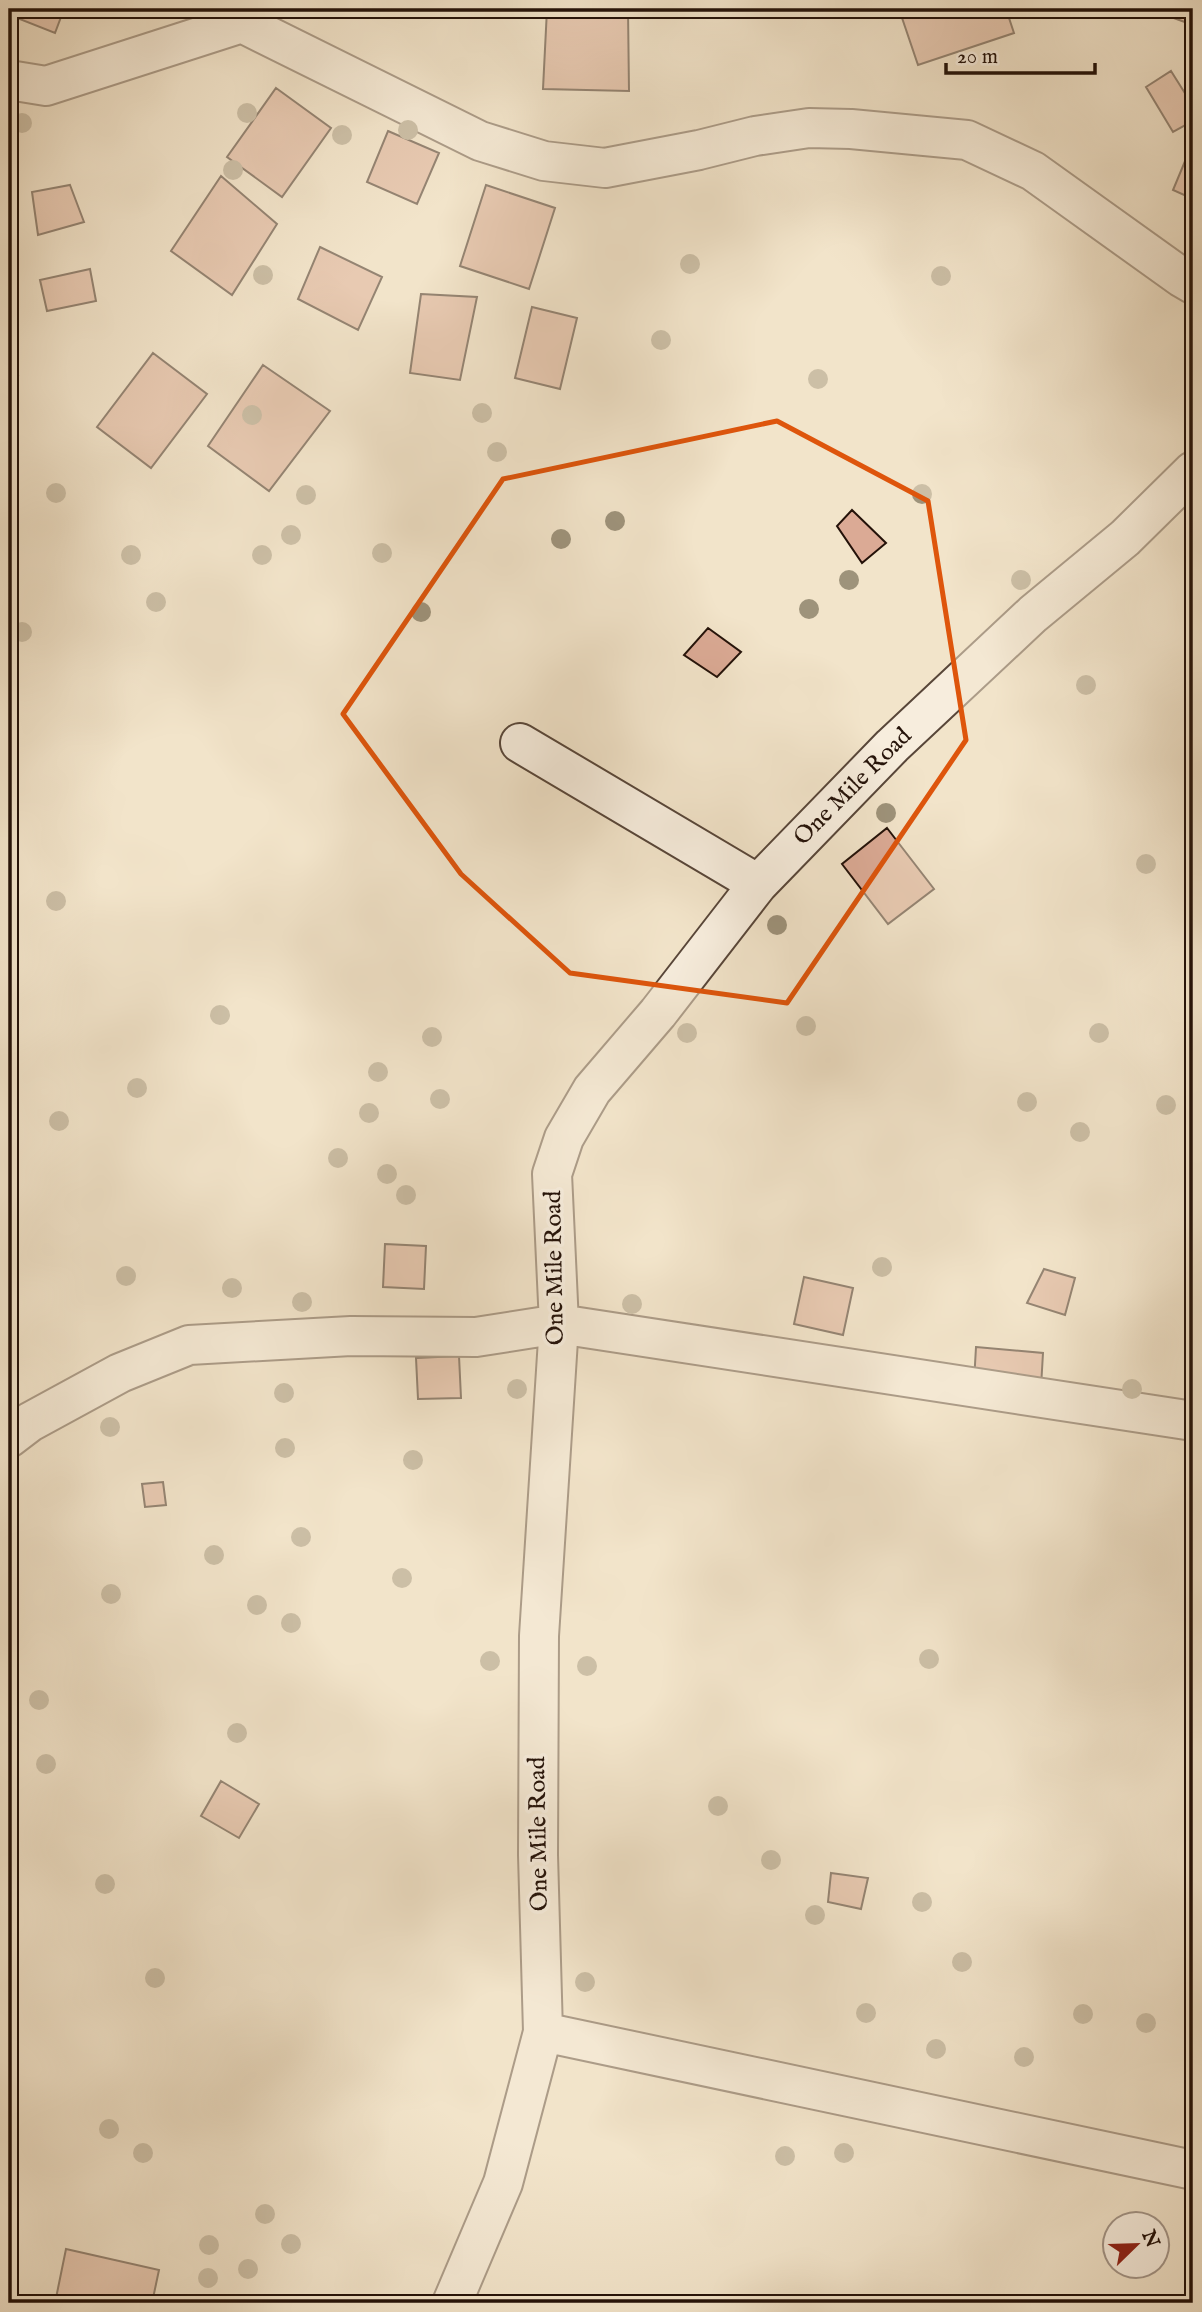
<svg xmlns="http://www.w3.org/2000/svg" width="1202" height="2312" font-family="'IM FELL English',serif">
	<rect width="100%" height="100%" fill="#f2e4ca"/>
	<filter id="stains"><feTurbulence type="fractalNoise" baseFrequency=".00286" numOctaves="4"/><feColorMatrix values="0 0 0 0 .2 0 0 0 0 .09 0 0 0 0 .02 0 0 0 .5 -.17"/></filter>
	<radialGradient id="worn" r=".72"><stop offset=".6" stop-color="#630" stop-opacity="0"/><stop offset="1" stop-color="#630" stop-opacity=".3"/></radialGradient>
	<path fill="#dbaa95" stroke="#241209" stroke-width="2" d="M15 9H64L55 33 12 16Z
		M547 9H628L629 91 543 89Z
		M899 9H1006L1014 33 918 65Z
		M1149 9H1193V25Z
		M1171 71 1193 106V121L1173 132 1146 87Z
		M276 88 331 128 282 197 227 157Z
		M388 131 439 153 417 204 367 182Z
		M1193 142V199L1173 190Z
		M221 176 277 224 232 295 171 251Z
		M70 185 84 222 38 235 32 192Z
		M486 185 555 208 529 289 460 266Z
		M320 247 382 277 358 330 298 299Z
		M90 269 96 301 47 311 40 280Z
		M421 294 477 297 460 380 410 373Z
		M532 307 577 318 560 389 515 378Z
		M9 349 18 375 9 378Z
		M153 353 207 394 151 468 97 427Z
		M263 365 330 411 269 491 208 446Z
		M852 510 886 543 862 563 837 526Z
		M708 628 741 652 717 677 684 655Z
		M887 828 934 889 888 924 842 864Z
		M385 1244 426 1246 424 1289 383 1287Z
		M1044 1269 1075 1278 1065 1315 1027 1303Z
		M804 1277 853 1288 843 1335 794 1324Z
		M976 1347 1043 1353 1041 1387 974 1382Z
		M459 1356 461 1398 418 1399 416 1358Z
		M163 1482 166 1505 145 1507 142 1484Z
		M221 1781 259 1804 239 1838 201 1816Z
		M831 1873 868 1878 861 1909 828 1902Z
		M66 2249 159 2270 152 2303H55Z"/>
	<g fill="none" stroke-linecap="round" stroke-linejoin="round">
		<g stroke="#584639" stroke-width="42">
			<path id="minor" d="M242 23 480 141 544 161 605 168 699 150 755 136 809 128 851 129 967 140 1033 171 1181 277 1193 284
				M9 80 46 86 242 23 249 9
				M520 743 758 884
				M9 1438 30 1422 120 1373 189 1345 351 1336 476 1337 559 1324 1193 1421
				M543 2032 1193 2170
				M452 2303 503 2183 543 2032 538 1855 539 1636 559 1324 552 1174 564 1138 592 1090 658 1013 758 884 892 746 1033 614 1125 538 1193 471"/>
		</g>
		<use href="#minor" stroke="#f7eddd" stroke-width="38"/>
	</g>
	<g fill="#9e937b">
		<circle cx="247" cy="113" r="10"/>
		<circle cx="22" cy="123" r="10"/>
		<circle cx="408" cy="130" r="10"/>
		<circle cx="342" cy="135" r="10"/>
		<circle cx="233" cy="170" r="10"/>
		<circle cx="690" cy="264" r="10"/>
		<circle cx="263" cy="275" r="10"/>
		<circle cx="941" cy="276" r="10"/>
		<circle cx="661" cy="340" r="10"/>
		<circle cx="818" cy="379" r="10"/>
		<circle cx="482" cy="413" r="10"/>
		<circle cx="252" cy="415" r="10"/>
		<circle cx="497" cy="452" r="10"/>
		<circle cx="56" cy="493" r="10"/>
		<circle cx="922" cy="494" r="10"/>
		<circle cx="306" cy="495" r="10"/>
		<circle cx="615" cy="521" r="10"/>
		<circle cx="291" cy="535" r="10"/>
		<circle cx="561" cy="539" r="10"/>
		<circle cx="382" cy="553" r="10"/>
		<circle cx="131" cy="555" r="10"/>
		<circle cx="262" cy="555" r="10"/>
		<circle cx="849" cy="580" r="10"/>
		<circle cx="1021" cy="580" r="10"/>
		<circle cx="156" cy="602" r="10"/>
		<circle cx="809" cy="609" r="10"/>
		<circle cx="421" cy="612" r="10"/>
		<circle cx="22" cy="632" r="10"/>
		<circle cx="1086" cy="685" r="10"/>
		<circle cx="886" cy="813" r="10"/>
		<circle cx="1146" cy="864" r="10"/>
		<circle cx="56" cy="901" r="10"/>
		<circle cx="777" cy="925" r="10"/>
		<circle cx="220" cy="1015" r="10"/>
		<circle cx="806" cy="1026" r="10"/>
		<circle cx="687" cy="1033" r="10"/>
		<circle cx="1099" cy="1033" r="10"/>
		<circle cx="432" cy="1037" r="10"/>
		<circle cx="378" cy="1072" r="10"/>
		<circle cx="137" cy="1088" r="10"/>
		<circle cx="440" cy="1099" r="10"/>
		<circle cx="1027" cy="1102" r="10"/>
		<circle cx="1166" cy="1105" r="10"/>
		<circle cx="369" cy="1113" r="10"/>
		<circle cx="59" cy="1121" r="10"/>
		<circle cx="1080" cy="1132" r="10"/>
		<circle cx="338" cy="1158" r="10"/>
		<circle cx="387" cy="1174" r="10"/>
		<circle cx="406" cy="1195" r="10"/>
		<circle cx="882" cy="1267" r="10"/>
		<circle cx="126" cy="1276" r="10"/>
		<circle cx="232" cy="1288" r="10"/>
		<circle cx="302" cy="1302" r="10"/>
		<circle cx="632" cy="1304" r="10"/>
		<circle cx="517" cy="1389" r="10"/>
		<circle cx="1132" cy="1389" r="10"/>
		<circle cx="284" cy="1393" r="10"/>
		<circle cx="110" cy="1427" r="10"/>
		<circle cx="285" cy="1448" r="10"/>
		<circle cx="413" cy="1460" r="10"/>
		<circle cx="301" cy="1537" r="10"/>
		<circle cx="214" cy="1555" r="10"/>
		<circle cx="402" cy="1578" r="10"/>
		<circle cx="111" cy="1594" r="10"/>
		<circle cx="257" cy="1605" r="10"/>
		<circle cx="291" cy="1623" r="10"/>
		<circle cx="929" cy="1659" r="10"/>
		<circle cx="490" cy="1661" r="10"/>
		<circle cx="587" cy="1666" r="10"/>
		<circle cx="39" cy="1700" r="10"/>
		<circle cx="237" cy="1733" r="10"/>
		<circle cx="46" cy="1764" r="10"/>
		<circle cx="718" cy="1806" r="10"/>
		<circle cx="771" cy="1860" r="10"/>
		<circle cx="105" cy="1884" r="10"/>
		<circle cx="922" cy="1902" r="10"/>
		<circle cx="815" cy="1915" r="10"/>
		<circle cx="962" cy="1962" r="10"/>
		<circle cx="155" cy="1978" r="10"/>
		<circle cx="585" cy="1982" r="10"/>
		<circle cx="866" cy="2013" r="10"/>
		<circle cx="1083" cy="2014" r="10"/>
		<circle cx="1146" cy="2023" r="10"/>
		<circle cx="936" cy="2049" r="10"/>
		<circle cx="1024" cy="2057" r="10"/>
		<circle cx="109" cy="2129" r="10"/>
		<circle cx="143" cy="2153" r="10"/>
		<circle cx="844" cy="2153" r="10"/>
		<circle cx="785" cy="2156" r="10"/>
		<circle cx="265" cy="2214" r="10"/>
		<circle cx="291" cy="2244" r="10"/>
		<circle cx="209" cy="2245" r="10"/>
		<circle cx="248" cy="2269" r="10"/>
		<circle cx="208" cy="2278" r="10"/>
	</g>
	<path d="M0 0H1202V2312H0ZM777 421 928 501 966 740 787 1003 570 973 461 874 343 714 503 479Z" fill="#f2e4ca" fill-opacity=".55" fill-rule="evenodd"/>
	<path fill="none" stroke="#de550c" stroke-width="5" stroke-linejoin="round" d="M777 421 928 501 966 740 787 1003 570 973 461 874 343 714 503 479Z"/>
	<g text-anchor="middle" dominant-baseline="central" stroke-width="7" stroke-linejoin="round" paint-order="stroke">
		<g font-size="24" fill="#241209" stroke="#f7eddd">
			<text transform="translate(853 787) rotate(-45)">One Mile Road</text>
			<text transform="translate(555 1268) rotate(-91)">One Mile Road</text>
			<text transform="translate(539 1834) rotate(-91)">One Mile Road</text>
		</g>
	</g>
	<rect width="1202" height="2312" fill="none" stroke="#f2e4ca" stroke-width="35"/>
	<rect x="10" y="10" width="1181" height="2291" fill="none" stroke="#241209" stroke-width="3.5"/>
	<rect x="18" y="18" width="1167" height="2277" fill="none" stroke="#241209" stroke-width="2"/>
	<g transform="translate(1136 2245) rotate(67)"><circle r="33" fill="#f7eddd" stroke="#a39588" stroke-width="2"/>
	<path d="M0-5L12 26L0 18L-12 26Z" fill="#8f2418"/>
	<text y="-10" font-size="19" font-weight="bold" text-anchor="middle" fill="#241209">N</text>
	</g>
	<path d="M946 63v10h149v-10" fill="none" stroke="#241209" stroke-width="3.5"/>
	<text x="957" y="63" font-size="21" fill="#241209" stroke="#f7eddd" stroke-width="5" paint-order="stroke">20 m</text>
	<rect width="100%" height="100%" filter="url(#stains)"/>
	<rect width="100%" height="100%" fill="url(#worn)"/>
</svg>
